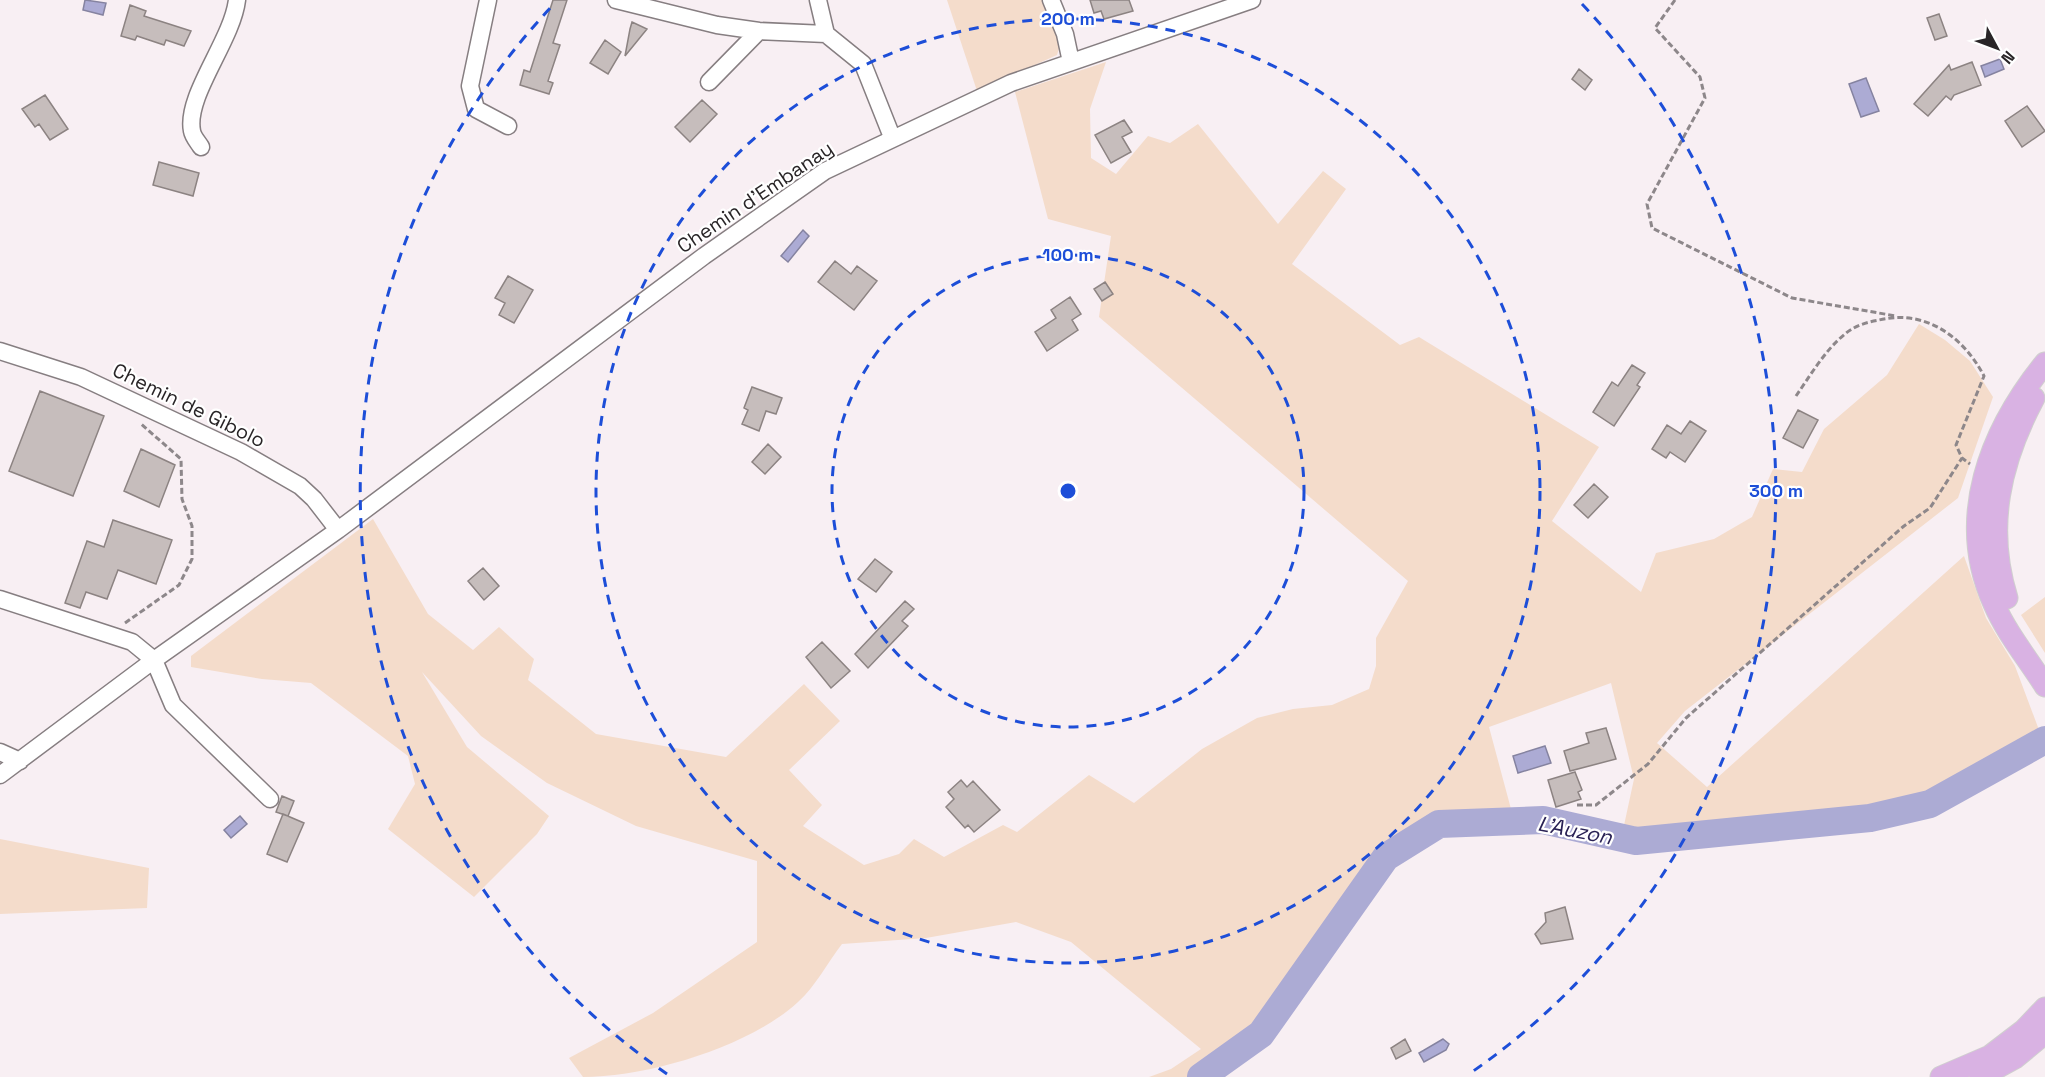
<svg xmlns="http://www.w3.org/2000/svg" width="2045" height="1077" font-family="'Space Grotesk',sans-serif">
	<rect width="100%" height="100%" fill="#f8eff3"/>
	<path fill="#f4dccb" d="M947 0H1042L1060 45 1057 55 977 91Z
		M1106 62 1090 109 1091 158 1116 174 1148 136 1170 143 1198 124 1278 224 1323 171 1346 189 1292 264 1400 345 1419 337 1599 447 1552 521 1641 592 1656 553 1714 539 1752 517 1773 469 1802 472 1824 429 1887 375 1919 324 1945 340 1970 361 1993 397 1958 498 1685 711 1657 743 1707 787 1964 556 1986 618 2015 666 2039 730 1927 793 1834 814 1634 835 1623 830 1634 779 1611 683 1489 727 1511 809 1434 816 1382 852 1255 1032 1188 1077H1149L1171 1069 1201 1049 1071 942 1016 922 926 938 842 944C828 962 815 987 798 1002 749 1047 648 1077 583 1077L569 1058 653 1013 757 942V861L636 826 547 783 481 736 422 672 467 747 549 816 537 834 474 897 388 829 415 784 408 756 311 683 262 679 191 667V656L373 519 428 614 473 650 499 627 534 659 528 680 596 734 726 757 804 684 840 721 789 770 822 805 803 826 864 865 899 854 914 839 944 857 1003 825 1017 832 1089 775 1134 803 1202 749 1257 718 1293 709 1332 705 1369 689 1376 666V638L1408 581 1099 317 1111 236 1048 219 1015 92Z
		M2045 597V653L2021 615Z
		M0 839 149 868 147 908 0 914Z"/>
	<path fill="#acabd4" stroke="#8583a0" stroke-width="1.5" d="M85 0 106 3 103 15 83 10Z
		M2000 59 2004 69 1985 77 1981 66Z
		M1866 78 1879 111 1861 117 1849 84Z
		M803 230 809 236 788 262 781 256Z
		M1545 746 1551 763 1518 773 1513 756Z
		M240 816 247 824 231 838 224 830Z
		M1443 1039 1449 1044 1446 1050 1424 1062 1419 1053Z"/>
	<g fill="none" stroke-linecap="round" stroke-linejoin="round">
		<path stroke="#acabd4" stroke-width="28" d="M1201 1077 1261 1034 1386 857 1439 824 1543 820 1636 841 1870 818 1930 804 2045 740"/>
	</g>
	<path fill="#c6bdbc" stroke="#8c8382" stroke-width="1.5" d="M553 0H567L553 43 560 45 548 81 553 83 549 94 520 85 524 70 530 72Z
		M1090 0H1129L1133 11 1104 19 1101 11 1094 13Z
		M130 5 146 11 144 16 191 31 184 46 166 40 164 45 137 36 135 40 121 36Z
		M1939 14 1947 36 1935 40 1927 18Z
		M632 22 647 29 625 56 630 29Z
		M605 40 621 52 608 74 590 63Z
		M1972 62 1981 85 1954 95 1951 100 1946 96 1928 116 1914 104 1949 65 1951 70Z
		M1579 69 1592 80 1585 90 1572 79Z
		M45 95 68 129 50 140 39 124 35 127 22 109Z
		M702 100 717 114 690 142 675 127Z
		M2027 106 2045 131 2022 147 2005 121Z
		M1124 120 1132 132 1122 137 1131 152 1111 163 1095 135Z
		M159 162 199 173 193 196 153 185Z
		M835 261 851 274 857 266 877 281 854 310 818 282Z
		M508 276 533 290 514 323 499 315 505 303 495 298Z
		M1105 282 1113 294 1102 301 1094 289Z
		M1070 297 1081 314 1072 320 1078 330 1047 351 1035 332 1056 318 1051 310Z
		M1632 365 1645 373 1637 385 1640 387 1614 426 1593 412 1612 382 1618 386Z
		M752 387 782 398 776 414 766 411 759 431 742 424 748 410 744 408Z
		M40 391 104 416 73 496 9 471Z
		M1798 410 1818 420 1803 448 1783 438Z
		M1690 421 1706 431 1685 462 1670 452 1666 458 1652 449 1667 425 1681 434Z
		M768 444 781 457 765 474 752 462Z
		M141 449 175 465 159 507 124 491Z
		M1594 484 1608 497 1588 518 1574 505Z
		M113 520 172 540 156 584 118 570 107 599 86 592 80 608 65 603 87 541 104 547Z
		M875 559 892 572 876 592 858 579Z
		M483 568 499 586 484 600 468 581Z
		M905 601 914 609 902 621 908 626 868 668 855 654Z
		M822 642 850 671 831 688 806 657Z
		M1606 728 1616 759 1570 771 1564 751 1589 743 1586 733Z
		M1575 772 1582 790 1578 792 1581 799 1556 807 1548 780Z
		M961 780 967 787 973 781 1000 810 974 832 968 825 965 828 946 807 954 799 948 792Z
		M282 796 294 801 288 816 276 812Z
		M283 814 304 823 287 862 267 854Z
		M1565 907 1573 939 1541 944 1535 934 1546 922 1545 913Z
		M1405 1039 1411 1051 1396 1059 1391 1048Z"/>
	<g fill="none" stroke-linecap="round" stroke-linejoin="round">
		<g stroke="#867e81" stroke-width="19">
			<path id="minor" d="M488 0 470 86 476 109 508 126
				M616 0 717 25 759 31 826 34 863 64 892 137
				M818 0 826 34
				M1051 0 1065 34 1071 62
				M709 82 759 31
				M201 147C198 142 193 137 192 131 185 96 232 41 237 0
				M0 351 81 377 241 452 300 486 314 499 338 530
				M0 599 132 642 154 660 173 705 270 799
				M0 752 20 761
				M0 775 154 660 338 530 704 256 825 171 1011 83 1252 0"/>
		</g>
		<g stroke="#d0cfcf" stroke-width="23">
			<path id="major" d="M2045 363C1990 431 1955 518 1994 604 2007 634 2028 659 2045 686
				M2007 598C1985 527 2000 462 2034 398
				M1941 1077 1990 1056 2024 1030 2045 1008
				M1980 1077 2015 1058 2045 1033"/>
		</g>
		<path stroke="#8d878a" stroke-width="3" stroke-dasharray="6 3" stroke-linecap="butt" d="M1675 0 1655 28 1700 77 1705 98 1647 204 1652 228 1792 298 1896 316
			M1796 396C1810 376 1825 350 1845 334 1854 326 1867 322 1879 320 1925 309 1963 336 1984 376L1956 445 1962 458 1970 464
			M125 623 179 585 192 559V526L182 499 181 459 140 423
			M1577 805H1596L1648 764 1686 718 1904 526 1930 508 1962 458"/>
		<use href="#minor" stroke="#fff" stroke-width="16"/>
		<use href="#major" stroke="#d9b2e3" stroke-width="21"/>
	</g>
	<g fill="none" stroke="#1d4ed8" stroke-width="3" stroke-dasharray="10 8">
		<circle cx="1068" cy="491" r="236"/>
		<circle cx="1068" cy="491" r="472"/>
		<path d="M667 1074A708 708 0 0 1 554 4M1582 4A708 708 0 0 1 1469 1074"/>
	</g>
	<g text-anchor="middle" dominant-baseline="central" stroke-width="4.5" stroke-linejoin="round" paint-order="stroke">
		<g font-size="20" fill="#292527" stroke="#fff">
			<text transform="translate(755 197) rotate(-34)">Chemin d'Embanay</text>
			<text transform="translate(189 405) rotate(26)">Chemin de Gibolo</text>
		</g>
		<g font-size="21" font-style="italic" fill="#292154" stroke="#fff">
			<text transform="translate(1575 830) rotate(11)">L'Auzon</text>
		</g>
	</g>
	<circle cx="1068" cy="491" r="9" fill="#1d4ed8" stroke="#fff" stroke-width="3"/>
	<g font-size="18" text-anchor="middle" font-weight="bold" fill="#1d4ed8" stroke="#fff" stroke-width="4.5" stroke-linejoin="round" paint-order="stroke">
		<text x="1068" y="25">200 m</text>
		<text x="1068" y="261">100 m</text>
		<text x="1776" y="497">300 m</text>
	</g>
	<g transform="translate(1997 48) rotate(131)" stroke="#ffffff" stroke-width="4.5" paint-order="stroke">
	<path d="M0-4.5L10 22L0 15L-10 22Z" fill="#292527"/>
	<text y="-9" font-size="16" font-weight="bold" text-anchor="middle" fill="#292527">N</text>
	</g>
</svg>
